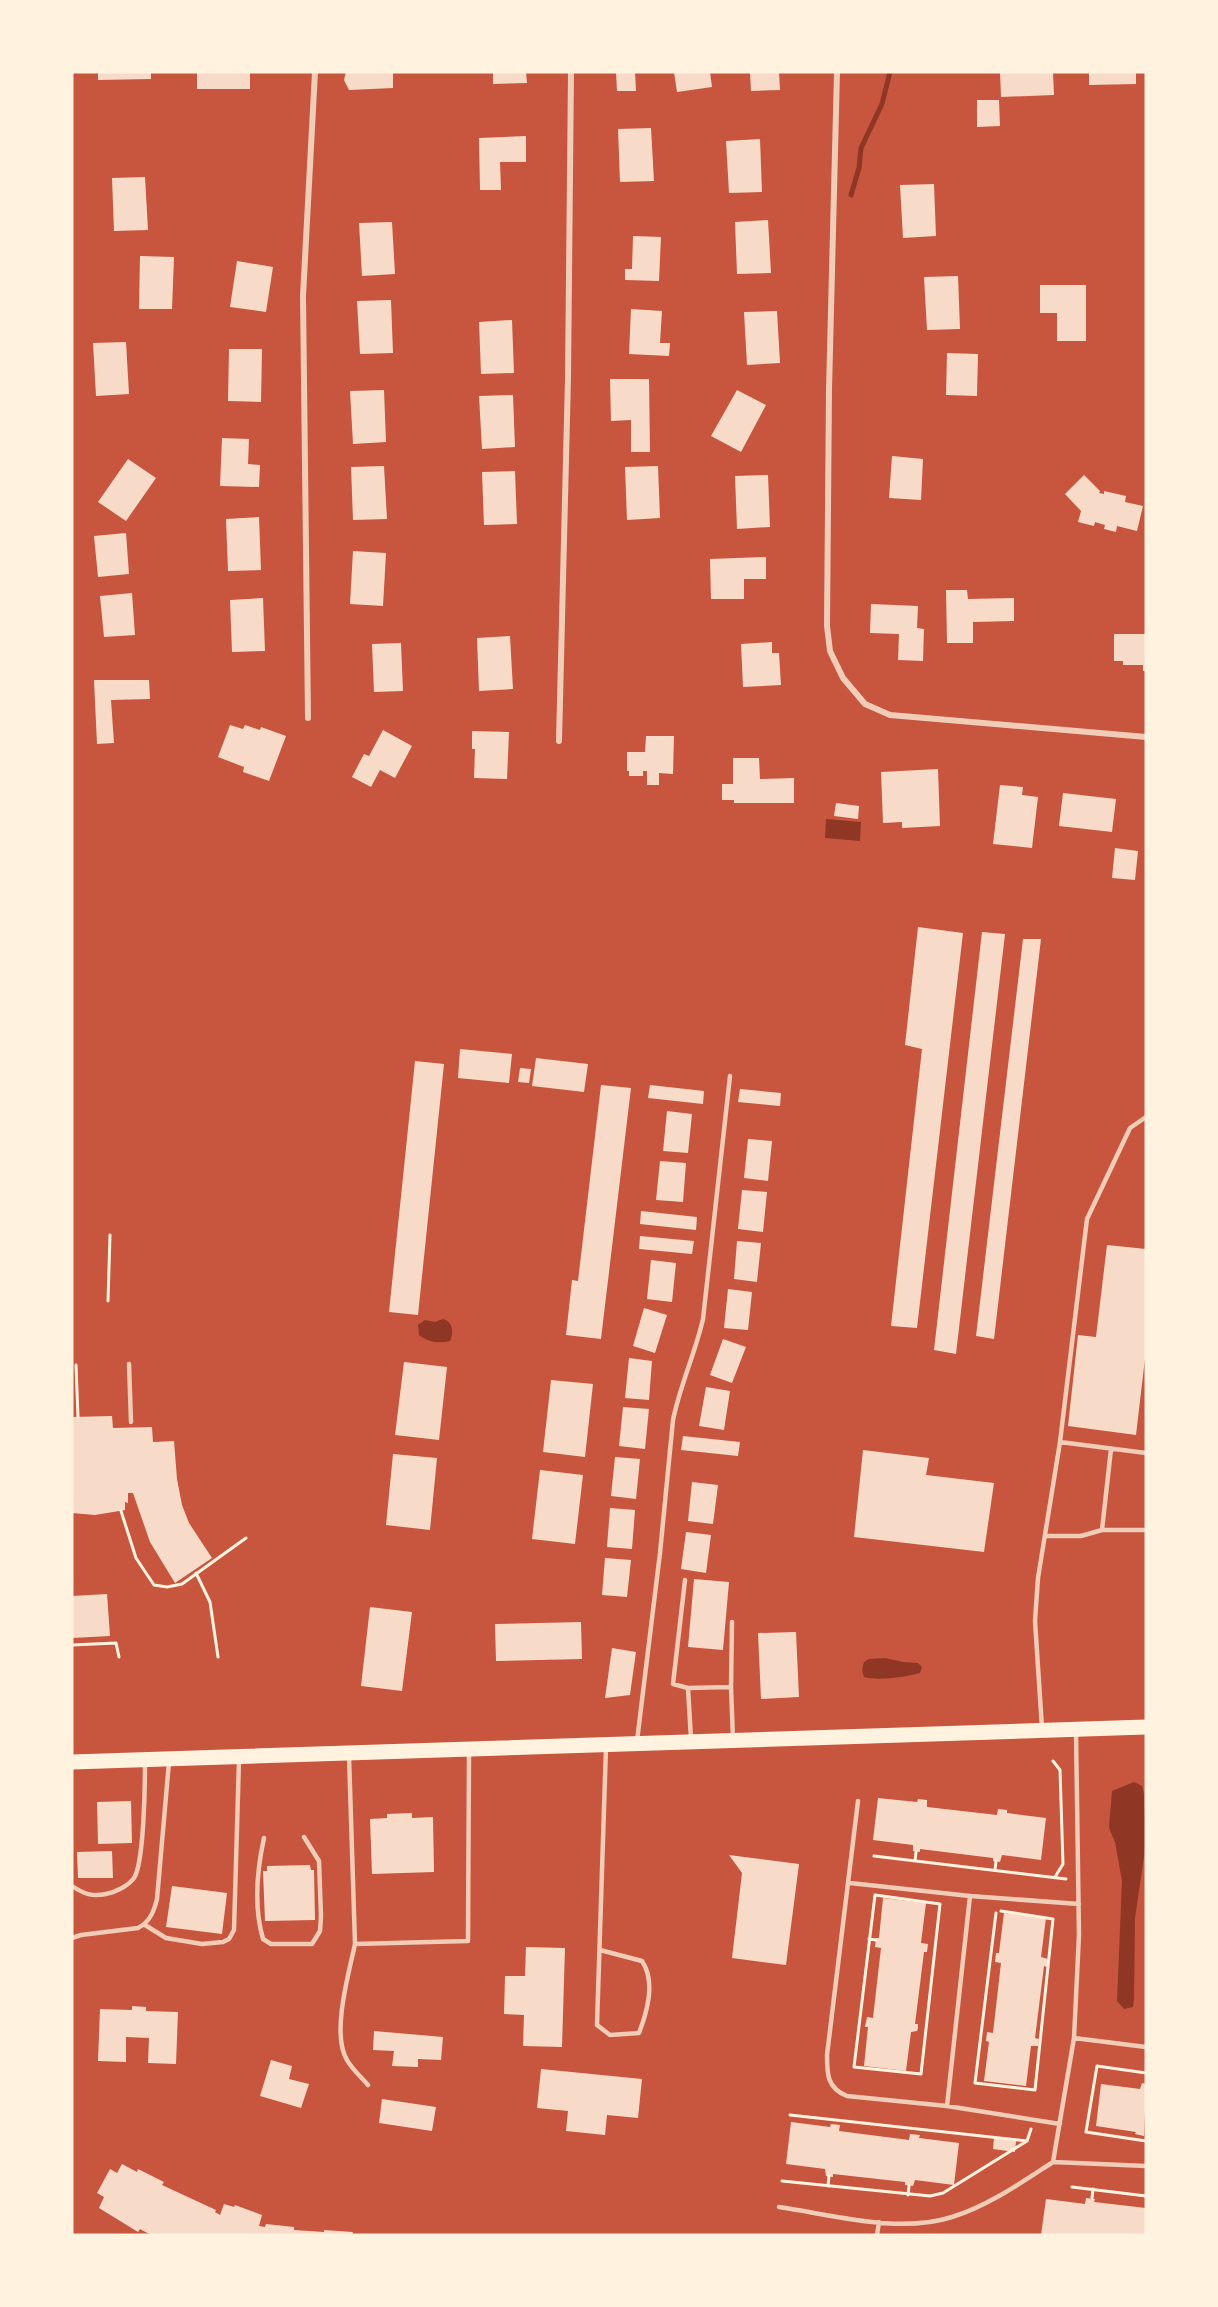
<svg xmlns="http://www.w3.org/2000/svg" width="1218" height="2307" font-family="Montserrat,sans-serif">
	<rect width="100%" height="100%" fill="#c8553d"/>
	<path fill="#8f3625" d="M826 819 861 822 860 841 825 838Z
		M443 1319C453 1322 454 1332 450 1341 439 1344 428 1342 419 1335L418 1325 425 1320 435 1322Z
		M885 1658 903 1662 918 1663 922 1667 920 1673C906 1677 878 1681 864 1677L862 1670 864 1662 869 1659Z
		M1134 1782 1142 1786 1144 1794 1146 1843 1135 1918 1134 1999 1133 2007 1124 2009 1117 2001 1122 1881 1115 1842 1109 1828 1112 1791Z"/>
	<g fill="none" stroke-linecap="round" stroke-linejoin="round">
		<path stroke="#8f3625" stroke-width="5" d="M851 195 859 168 861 148 882 104 890 72"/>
	</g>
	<path fill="#f7dbc8" d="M98 72H151V79L98 80Z
		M197 72H250V89H197Z
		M346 72H393V88L349 90 344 80Z
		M493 72H526L527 83 493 84Z
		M616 72H635L636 91H617Z
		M674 72H710L712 87 677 92Z
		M750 72H779L780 90 751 91Z
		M1000 72H1053L1054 95 1001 97Z
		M1089 72H1136V84L1089 85Z
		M977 100H999L1000 126 977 127Z
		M651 128 654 181 620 182 618 129Z
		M526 136V162H500L501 190H480L479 138Z
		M760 139 762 192 729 193 726 141Z
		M145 177 148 230 114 231 112 178Z
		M934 184 936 236 903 238 900 185Z
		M768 220 771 273 737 274 735 222Z
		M392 222 395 274 362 276 359 223Z
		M633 236 661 237 659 281 625 280V269H632Z
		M140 256 174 257 172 309H139Z
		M237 261 273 267 266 312 230 307Z
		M958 276 960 329 927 330 924 277Z
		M1040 285H1086V341H1057V313H1040Z
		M391 300 393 353 360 354 357 301Z
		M631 309 662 311 660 343H670L669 356 629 354Z
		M777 311 780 363 747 365 744 312Z
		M512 320 514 373 481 374 479 322Z
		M126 342 129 394 96 396 93 343Z
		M229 349H262L261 402 228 401Z
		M947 353 978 354 977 396 946 395Z
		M610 379H649L650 452H631V420L611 421Z
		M384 390 386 442 353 444 350 391Z
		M737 390 766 405 741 452 711 436Z
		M513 395 515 447 482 449 479 396Z
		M222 438 249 439 248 464 260 465 259 487 220 486Z
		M892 456 923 459 921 500 889 498Z
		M128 459 156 478 126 521 98 502Z
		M384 466 387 519 353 520 351 467Z
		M658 466 660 518 627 520 625 467Z
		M515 471 517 524 484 525 482 472Z
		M768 475 770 527 737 529 735 476Z
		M1084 475 1100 491 1099 493 1104 494V491L1126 496 1125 502 1143 506 1137 531 1117 526 1116 532 1104 529 1105 525 1095 522 1094 526 1078 522 1081 511 1065 494Z
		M259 517 261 570 228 571 226 519Z
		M126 533 129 574 98 577 94 536Z
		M353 551 386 553 383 606 350 604Z
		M766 557V579H744V599H711L710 559Z
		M946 590H967L968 599 1014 598V621L973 622V643H947Z
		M132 593 135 635 104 637 100 596Z
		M263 598 265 651 232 652 230 600Z
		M871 604 918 606 917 628 924 629 923 661 898 660 899 634 870 633Z
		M1114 634H1146V671H1143V665H1123V661H1114Z
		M510 636 513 689 479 691 477 638Z
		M772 642V653H779L781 685 743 687 741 644Z
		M401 643 403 691 374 692 372 644Z
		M94 680H149L150 699 111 700 114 743 97 744Z
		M230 725 243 729 245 725 260 730 261 727 286 736 269 781 243 772 244 767 218 757Z
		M383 730 412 746 395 778 380 770 371 787 352 777 364 754 369 756Z
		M472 731 509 732 507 779 474 778 475 749H472Z
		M646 736H674L673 774 659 773V785H647V771H643V776H629V771H627V752H645Z
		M733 758H759L760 779 794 778V803H734V800H722V784H733Z
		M938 769 940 826 902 828V822L883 823 881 772Z
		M1000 785 1023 787 1022 795 1038 797 1032 848 993 844Z
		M1063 793 1116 799 1112 832 1059 826Z
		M836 803 859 806 858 819 834 816Z
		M1115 848 1138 851 1135 880 1112 878Z
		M918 927 963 933 917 1328 891 1326 922 1049 905 1045Z
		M982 932 1005 934 956 1354 934 1350Z
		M1023 939H1041L994 1339 976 1336Z
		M460 1049 512 1054 509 1083 458 1078Z
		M536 1058 588 1064 584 1092 532 1086Z
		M415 1061 444 1064 418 1315 389 1312Z
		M520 1068 531 1069 529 1083 518 1082Z
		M601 1085 631 1088 601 1339 566 1335 572 1280 578 1281Z
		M650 1085 704 1091 703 1104 648 1098Z
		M740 1089 781 1093 780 1106 738 1102Z
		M667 1111 692 1114 688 1153 663 1151Z
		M748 1139 772 1141 768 1181 744 1178Z
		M660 1161 686 1163 683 1202 656 1200Z
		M742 1190 767 1192 763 1232 738 1229Z
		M641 1211 697 1217 696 1230 640 1224Z
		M640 1236 694 1241 692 1254 639 1249Z
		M737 1241 761 1243 757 1282 734 1279Z
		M1107 1245 1146 1249V1350L1136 1435 1068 1426 1078 1335 1096 1337Z
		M651 1260 676 1263 672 1302 647 1299Z
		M728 1289 752 1292 748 1330 724 1328Z
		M644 1308 667 1315 655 1353 633 1346Z
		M723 1339 746 1347 732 1383 710 1375Z
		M629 1358 652 1361 649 1400 625 1398Z
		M404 1362 447 1367 439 1440 395 1435Z
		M551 1380 593 1384 585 1457 543 1452Z
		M706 1387 730 1391 724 1430 699 1426Z
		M623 1407 649 1409 645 1449 619 1446Z
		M112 1416 113 1428 152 1427 153 1442 174 1441 177 1479 182 1505 189 1523 212 1558 175 1583 150 1542 133 1493H128V1503L125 1502V1510L95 1515 72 1513V1417Z
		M683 1436 740 1442 738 1456 681 1450Z
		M863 1450 929 1458 926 1475 994 1483 984 1552 854 1537Z
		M393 1454 437 1458 430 1530 386 1525Z
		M615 1457 640 1459 636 1499 611 1496Z
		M540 1470 583 1475 575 1544 532 1539Z
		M692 1482 718 1485 713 1524 688 1521Z
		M610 1508 635 1510 632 1549 607 1547Z
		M686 1532 711 1535 706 1573 681 1569Z
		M605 1558 631 1560 627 1597 602 1595Z
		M694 1579 729 1582 723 1650 688 1647Z
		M107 1594 110 1636 72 1638V1596Z
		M370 1607 412 1612 402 1691 361 1686Z
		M581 1622 582 1659 496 1661 495 1624Z
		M796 1632 799 1697 761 1699 758 1633Z
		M612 1648 636 1652 630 1695 605 1698Z
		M878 1798 917 1802 918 1799 927 1800V1807L997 1815 998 1809 1007 1810V1813L1046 1818 1041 1860 1002 1855 1000 1862 993 1861V1858L920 1849V1852L913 1851V1845L873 1840Z
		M131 1801 132 1843 98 1844 97 1802Z
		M412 1813V1818L433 1817 434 1872 372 1874 370 1819 387 1818V1814Z
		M112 1851 113 1878H78L77 1852Z
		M729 1855 799 1864 786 1965 732 1958 742 1873Z
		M310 1865 311 1870H314L315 1920 265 1921 263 1871H267V1866Z
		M172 1886 227 1893 222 1934 166 1927Z
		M883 1898 926 1903 921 1943 928 1944 927 1952H924L915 2024H918V2028L917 2031 911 2032 906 2071 864 2066 868 2027H865L867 2017 873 2018 881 1948 875 1947 876 1938H879Z
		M1004 1913 1046 1918 1041 1957 1048 1959 1047 1967 1044 1966 1035 2038 1039 2039 1038 2046H1031L1026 2086 984 2081 989 2042 986 2041 987 2032 993 2033 1001 1963 995 1962 996 1953H999Z
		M526 1947 565 1948 562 2047 523 2046 524 2015 504 2014 505 1976H525Z
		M132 2006 146 2007V2011L178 2012 176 2064 148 2063 149 2038 126 2037V2062L98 2061 100 2009 132 2010Z
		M374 2031 443 2037 441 2060 418 2059V2067L392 2066 394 2051 373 2050Z
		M271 2060 292 2066 289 2079 309 2084 301 2108 260 2096Z
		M541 2069 642 2079 638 2118 607 2115 605 2135 566 2131 568 2111 537 2108Z
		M1142 2083 1146 2084 1144 2136 1135 2134 1136 2132 1096 2126 1101 2084 1140 2089Z
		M382 2099 436 2107 432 2131 379 2123Z
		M791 2122 830 2127 831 2124 840 2125 839 2131 909 2140 910 2134 920 2135 919 2138 959 2143 954 2185 915 2180 913 2186 905 2185V2182L833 2174V2177L826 2176 825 2169 786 2164Z
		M994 2138 1016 2141 1015 2152 993 2149Z
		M122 2164 137 2172 138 2169 164 2182 162 2185 216 2210 215 2212 220 2215 224 2204 234 2207 235 2205 262 2215 259 2226 265 2227 266 2224 294 2227V2230L324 2232V2230L353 2232 352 2235H151L140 2229 138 2232 99 2208 104 2197 97 2193 110 2169 117 2173Z
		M1086 2198 1095 2199 1094 2202 1146 2208V2235H1041L1046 2199 1085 2204Z"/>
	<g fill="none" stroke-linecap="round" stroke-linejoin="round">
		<path stroke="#fff3e0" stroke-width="3" d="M108 1301 110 1235
			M76 1365 78 1417
			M121 1511 136 1558 154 1585 167 1587 182 1584 246 1538
			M196 1573 210 1602 218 1657
			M72 1645 116 1643 119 1657
			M1053 1761 1060 1770 1063 1864 1055 1877
			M874 1856 1066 1879
			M915 1861 916 1852
			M995 1870 996 1861
			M875 1895 940 1904 921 2074 854 2067Z
			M996 1913 975 2083 1035 2090 1053 1919 1001 1911
			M869 1939 876 1940
			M1146 2073 1097 2066 1086 2132 1146 2141
			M1027 2141 1031 2129
			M782 2181 930 2196 943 2193 1027 2141 790 2115
			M828 2186 829 2176
			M1072 2187 1146 2196
			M908 2195 909 2186
			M1092 2198 1093 2189"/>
		<path stroke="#f1ccb7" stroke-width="4.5" d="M129 1364 131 1422
			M1060 1442 1146 1453
			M1102 1530 1111 1449
			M1045 1536H1081L1102 1530H1146
			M685 1580 673 1684 688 1688 691 1739
			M731 1687 733 1739
			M688 1688 731 1687 732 1622
			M1042 1728 1035 1621 1038 1578 1060 1442 1087 1219 1130 1128 1146 1117
			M637 1741 660 1553 673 1420C680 1385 695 1354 703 1319L730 1076
			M349 1756 355 1944 468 1941 469 1753
			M858 1801 827 2055C827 2074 827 2088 847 2096L947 2106 1060 2124
			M264 1838C257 1870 254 1908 263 1939L271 1944H312L320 1931 321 1916 319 1861 304 1837
			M850 1883 970 1896 1079 1904
			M72 1886C84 1894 92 1897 106 1894 116 1892 128 1886 134 1878 144 1863 145 1784 145 1763
			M145 1925 166 1938 202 1944 223 1942 229 1939 234 1930 239 1760
			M72 1938 81 1935 138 1928C150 1922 154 1911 157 1899L169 1762
			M355 1944C349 1973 331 2034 347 2060 352 2069 361 2077 368 2085
			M600 1950 642 1961C656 1982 647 2012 639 2033L610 2035 597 2025 606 1747
			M1074 2038 1146 2047
			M947 2106 970 1896
			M1053 2162 1146 2166
			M779 2207C834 2215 899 2234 952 2217 988 2206 1022 2182 1053 2162L1074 2038 1079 1935 1076 1732
			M877 2235 879 2222"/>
		<path stroke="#f1ccb7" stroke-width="6" d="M837 72 829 390 827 626 830 651 843 678 865 704 890 715 1146 737
			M308 718 303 296 315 72
			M559 741 568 378 571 72"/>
		<path stroke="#fff3e0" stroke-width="15" d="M72 1762 1146 1727"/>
	</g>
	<rect width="1218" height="2307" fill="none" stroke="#fff3e0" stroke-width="147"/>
</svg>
